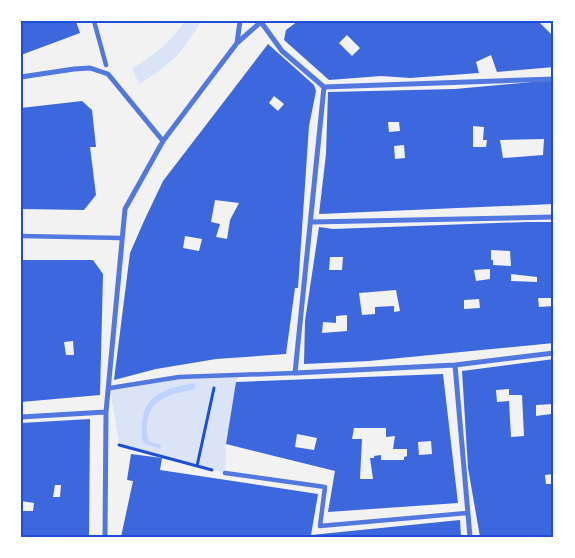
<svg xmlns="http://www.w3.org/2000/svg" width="575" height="558" font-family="'Nunito Sans',sans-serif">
	<rect width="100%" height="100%" fill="#f2f2f2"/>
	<path fill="#dbe4f7" d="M185 21H201C183 52 170 66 139 84L132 68C154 56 170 42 185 21Z
		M239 375 236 382 226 444 225 473 119 444 110 388 179 377Z"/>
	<path fill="#bfd3fe" d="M194 383 196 389C174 394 150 397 147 423 147 431 146 436 150 442L161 445 160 449 144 443C141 437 142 430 142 424 144 393 168 388 194 383Z"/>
	<path fill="#3d67dc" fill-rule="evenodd" d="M21 21H76L80 33 21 55Z
		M298 21H538L554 37V67L497 72 491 55 476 62 479 73 410 78 381 76 329 80 284 40 286 30ZM347 35 360 48 352 56 339 43Z
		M268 44 314 85 316 91 309 126 298 288H295L286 354 216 359 156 369 114 380 130 253 144 221 163 181ZM274 96 284 104 278 111 269 103ZM215 200 239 203 230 220 227 239 216 237 220 224 211 222ZM185 236 202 239 199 251 183 248Z
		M554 80V204L319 214 326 154 328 92 455 89ZM388 122H399L400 131 389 132ZM473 126 484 127 483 140H487L486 147H473ZM544 139 543 155 503 158 500 140ZM404 145 405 158 395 159 394 146Z
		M82 101 92 110 96 147H90L96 195 84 210 21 209V108Z
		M527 222H554V254H551L552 262H554V298H538L539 307 554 306V343L369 361 304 364 305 321 319 227 333 229ZM491 250 510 251 511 266 493 265V260H491ZM330 257H343L342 270H329ZM490 269V279L476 281 474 270ZM511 274 537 277V282L511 281ZM396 290 400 311 394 312V306L375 307V314L362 315 359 293ZM479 299 480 308 464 309V300ZM347 315V331L322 333 323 322 336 323V316Z
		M21 260H93L103 274 100 395 21 402ZM73 341 74 355H66L64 342Z
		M554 359V404L536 405V416L551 414 552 419H554V474L545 475 546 484H554V537H480L468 468 462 371ZM509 389V395H522L524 436 511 437 509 401 497 402 496 390Z
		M443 374 458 503 328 512 335 471 226 444 236 382ZM354 428H386V437L395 436 393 449H407V456L404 457V460H381V455L374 456V458H370L373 479H360L362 439H352ZM297 434 317 438 314 450 295 447ZM431 441 432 454 419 455 418 442Z
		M90 419 89 537H21V511H33L34 503 21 501V423ZM55 485H61L60 497H53Z
		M131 454 162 458 160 470 318 494 311 535 460 520 461 537H121L133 481 127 480Z"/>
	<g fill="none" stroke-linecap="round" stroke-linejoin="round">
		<path stroke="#1d4ed8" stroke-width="3" d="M119 445 212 470
			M197 466 214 388"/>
		<path stroke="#5277de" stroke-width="4.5" d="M94 21 106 65
			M21 236 121 238
			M110 388 179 377 295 373
			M225 473 325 487 320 526 467 513"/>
		<path stroke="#5277de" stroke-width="5" d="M553 21 554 22
			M261 22 282 51 324 87
			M237 43 240 21
			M21 77 74 69 90 68 108 74 163 141
			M324 87 295 373 455 365 554 353
			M324 87 554 79
			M311 222 554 217
			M455 365 470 537
			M21 417 106 412
			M105 537 106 412 125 209 163 141 237 43 262 21"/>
	</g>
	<rect width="575" height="558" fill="none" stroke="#ffffff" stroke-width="45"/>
	<rect x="22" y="22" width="530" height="514" fill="none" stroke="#1d4ed8" stroke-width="2"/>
</svg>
